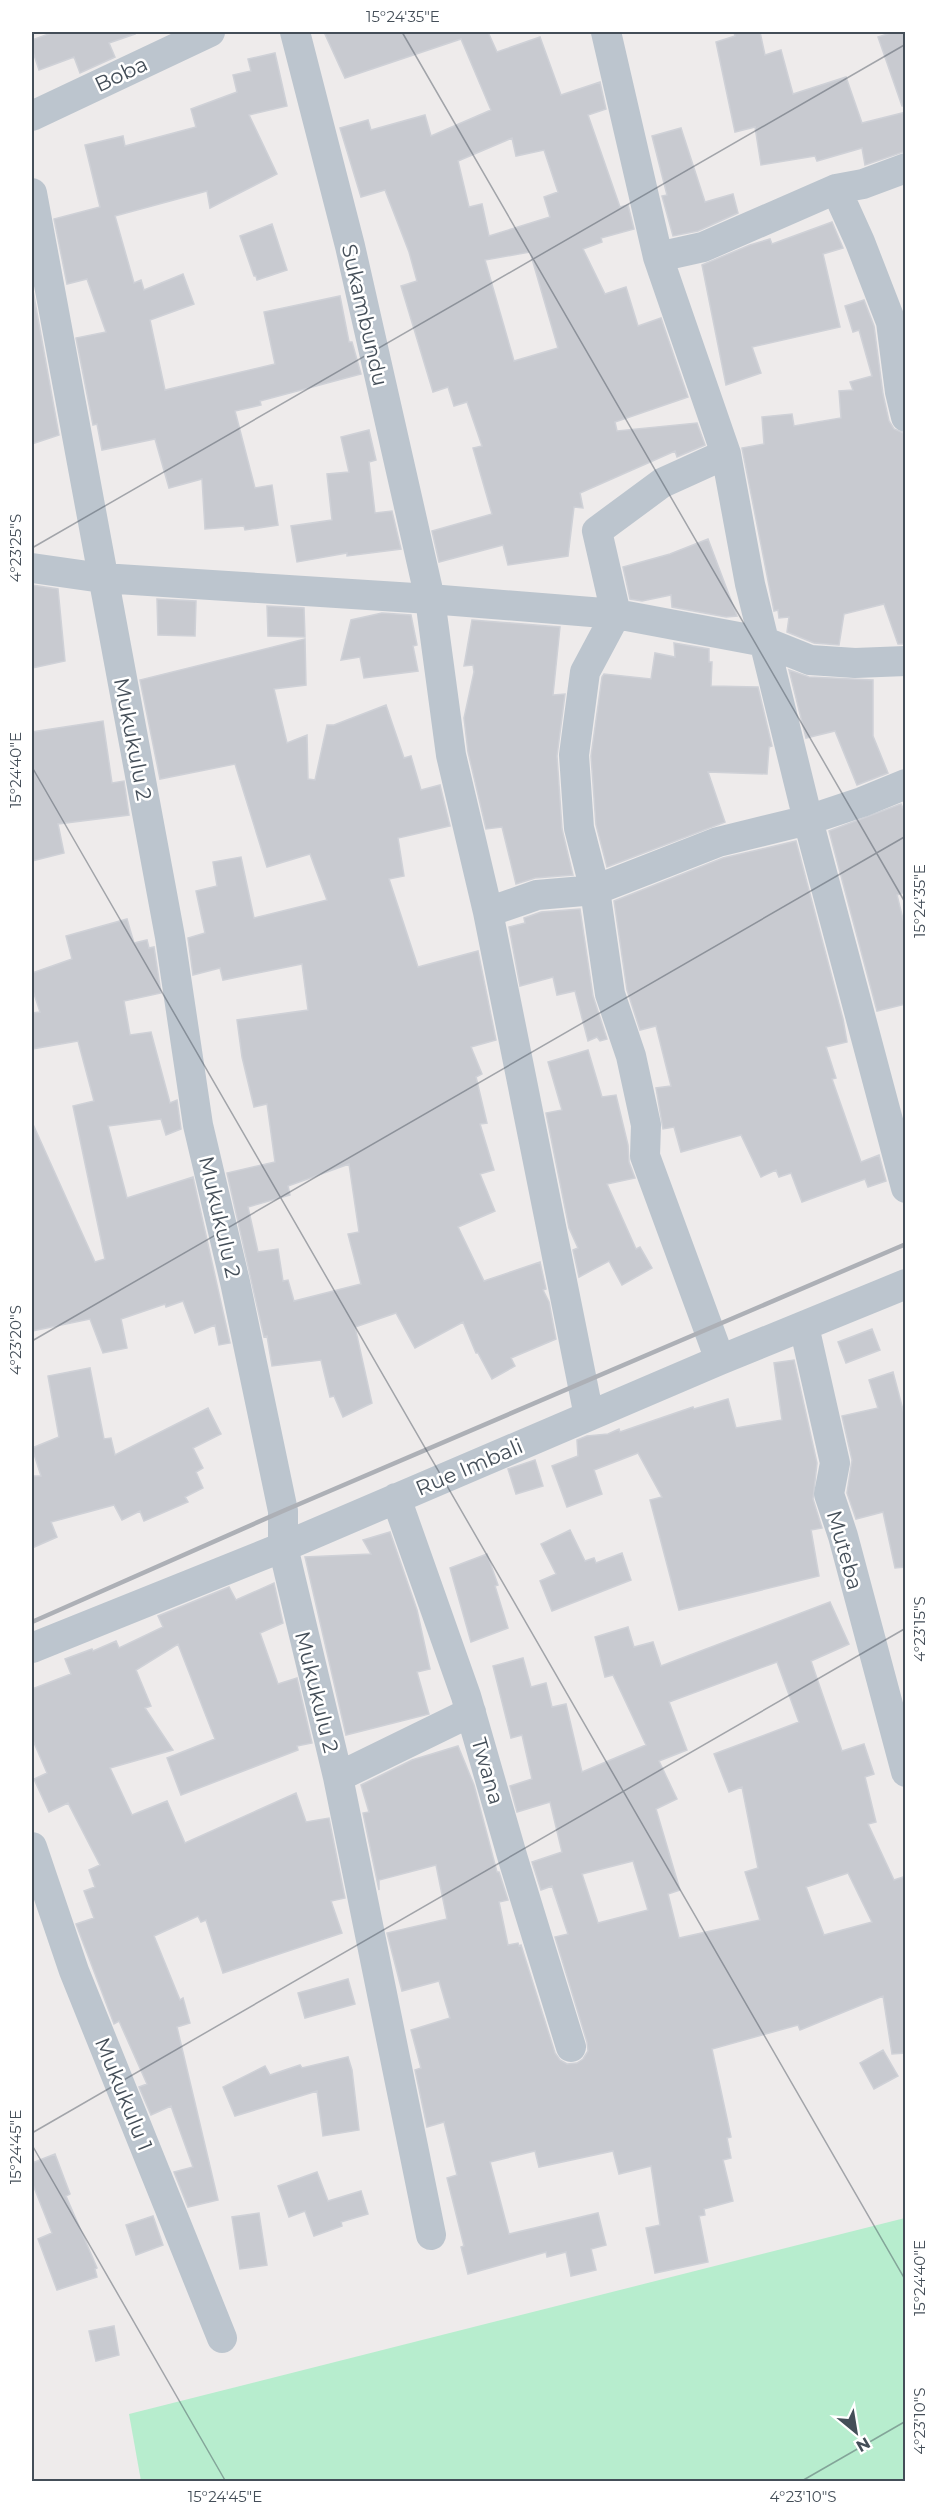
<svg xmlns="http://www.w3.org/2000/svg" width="937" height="2513" font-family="Montserrat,sans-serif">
	<rect width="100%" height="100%" fill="#eeebeb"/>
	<path fill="#b7edce" d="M905 2218V2481H141L129 2414Z"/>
	<path fill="#c8cad0" stroke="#cfd1d7" stroke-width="1.5" fill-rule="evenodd" d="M54 32H134L135 34 109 43 115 57 80 73 74 57 39 70 32 49V40Z
		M324 32H488L497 52 540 37 561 95 600 82 606 109 588 115 620 207 628 205 634 229 601 238 602 242 583 249 605 294 626 287 638 326 661 318 688 397 615 422 617 431 697 423 705 445 677 457 675 451 580 493 583 508 574 507 568 556 508 565 503 545 439 562 432 531 492 514 473 448 482 446 467 402 454 406 448 387 433 392 401 286 417 281 409 252 385 190 361 197 340 128 368 120 371 130 425 115 431 136 491 110 461 39 345 78ZM512 138 516 156 544 150 558 192 544 197 550 217 489 236 482 204 469 207 458 161ZM530 252 558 348 514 361 485 260Z
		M734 32H760L765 55 781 50 793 94 846 77 862 123 906 112V151L865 165 862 148 817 161 815 156 761 165 755 127 735 132 716 42 735 36Z
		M894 32H906V106H902L878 37Z
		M275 53 287 106 249 115 277 174 210 208 207 191 115 216 134 283 141 280 144 290 183 274 194 304 150 320 165 390 275 364 264 312 340 296 349 342H352L361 374 260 401 261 405 235 411 255 488 272 485 278 525 245 530 244 526 205 529 202 479 169 488 155 439 102 450 97 424 93 425 76 338 106 332 87 279 67 284 54 219 100 207 85 145 123 136 125 146 196 127 191 109 237 92 233 75 251 71 248 59Z
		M681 128 705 202 733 194 738 213 698 231 673 236 662 196 667 195 652 136Z
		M832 222 843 248 823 254 840 327 752 347 761 373 726 385 702 265 750 245 770 239 772 244Z
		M272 224 287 270 257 280 256 276H254L240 236Z
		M32 285 59 435 32 444Z
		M864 300 874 326 883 394 889 421 894 429 906 434V644H898L884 604 844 614 839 645 814 643 787 632 789 617 779 618 778 610 774 611 742 448 764 444 762 417 792 414 794 426 841 418 839 391 853 390 850 382 872 376 859 330 853 332 845 306Z
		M369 430 376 460 369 462 375 513 392 511 401 549 347 556V553L297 562 291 526 332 520 327 474 349 472 341 437Z
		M708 539 737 616 726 617 672 607 671 595 642 601 630 599 623 567 670 554Z
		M32 585 58 589 65 661 32 668Z
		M157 599 196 601 195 636 158 635Z
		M267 606 304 608 305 637 268 636Z
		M382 613 411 615 417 645 413 646 418 671 364 678 360 657 341 660 351 620Z
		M472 620 560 627 553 695 565 694 557 756 562 829 573 875 535 878 516 884 502 827 486 829 468 752 464 718 474 672 473 665 464 666Z
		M305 639 306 685 274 689 287 743 307 735 308 779 315 780 327 725H334L386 705 404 758 411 756 421 790 440 785 450 826 398 838 404 876 389 879 418 967 478 951 496 1040 471 1047 482 1074 476 1077 487 1123 480 1124 494 1170 480 1174 495 1211 458 1227 484 1281 540 1262 546 1289 543 1290 549 1302 556 1339 511 1358 515 1366 492 1379 478 1353H476L463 1322 415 1348 396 1313 355 1327 372 1403 343 1417 334 1396 330 1397 321 1360 272 1366 267 1336 264 1337 227 1173 275 1162 267 1104 254 1107 242 1057 237 1020 308 1010 302 964 223 980 220 968 193 975 188 938 205 933 196 891 217 886 213 862 241 857 254 918 327 900 310 854 267 867 235 764 160 779 140 680ZM349 1164 359 1232 348 1234 361 1284 294 1301 288 1280 283 1281 278 1249 258 1252 248 1207 290 1195 288 1186Z
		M674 643 709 649V662H712L711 686 758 687 772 746 769 747 767 774 708 772 725 822 607 867 596 825 591 756 602 677 604 674 651 679 655 653 675 657Z
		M789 670 809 677 873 680V736L888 773 857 785 835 731 806 738Z
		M103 721 112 783 124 781 129 815 58 824 64 853 32 861V732Z
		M901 804 906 814V892L897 895 906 931V1004L877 1011 829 831Z
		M796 841 843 1019 847 1042 826 1047 836 1078 832 1079 861 1162 879 1155 886 1181 868 1187 865 1179 802 1202 791 1173 779 1177 776 1170 761 1177 741 1135 681 1152 674 1127 663 1129 656 1088 671 1086 656 1026 640 1030 627 990 614 901 723 858Z
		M580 909 593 996 607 1039 600 1041 597 1037 588 1041 575 991 557 995 553 977 520 986 509 927 525 923 524 918 541 912Z
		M127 919 134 943 147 940 149 948 154 947 161 993 124 1001 130 1035 151 1032 170 1103 177 1100 181 1129 166 1135 161 1119 108 1126 127 1198 193 1177 230 1343 219 1345 215 1325 195 1333 183 1301 166 1307 165 1304 121 1319 127 1348 103 1353 90 1319 32 1331V1122L95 1262 105 1259 73 1106 94 1101 78 1041 32 1049V1013L40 1012 32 988V973L72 959 66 936Z
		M588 1050 602 1097 616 1095 628 1145 629 1162 635 1178 607 1184 636 1249 640 1247 652 1268 622 1285 609 1261 579 1277 573 1250 578 1248 569 1228 546 1113 562 1110 548 1062Z
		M872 1329 880 1350 846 1363 838 1342Z
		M794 1360 817 1463 813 1499 822 1528 811 1530 819 1576 679 1610 650 1500 662 1497 638 1453 594 1470 602 1494 567 1507 552 1466 578 1456 577 1440 587 1436 608 1434 619 1429 620 1432 693 1407 694 1409 728 1399 736 1428 782 1420 774 1363Z
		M90 1368 104 1439 111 1438 115 1455 208 1408 221 1434 193 1448 203 1468 196 1472 203 1488 185 1497 188 1502 144 1521 140 1511 122 1520 114 1505 51 1522 57 1537 32 1548V1476H41L32 1448 59 1437 48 1376Z
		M893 1372 906 1421V1567L895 1568 883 1512 856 1519 847 1493 852 1460 842 1416 878 1408 869 1380Z
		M535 1460 543 1486 516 1494 508 1469Z
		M570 1530 585 1561 594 1558 596 1563 622 1553 631 1580 552 1611 540 1581 556 1574 541 1544Z
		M390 1532 417 1610 430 1669 417 1672 429 1714 346 1735 305 1557 371 1554 363 1540Z
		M487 1554 498 1585 495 1586 508 1628 471 1642 450 1568Z
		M274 1583 283 1623 260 1633 278 1684 297 1678 312 1743 297 1746 298 1750 181 1795 167 1758 215 1739 178 1644 136 1670 151 1706 145 1708 173 1750 110 1768 132 1815 167 1801 185 1843 296 1793 306 1822 329 1818 345 1898 331 1901 342 1933 223 1973 206 1920 201 1922 198 1916 154 1936 180 2000 183 1998 190 2023 177 2027 218 2200 188 2207 174 2172 193 2167 171 2106 151 2115 139 2087 147 2084 119 2021 114 2024 76 1924 94 1918 84 1891 95 1887 89 1870 100 1865 68 1803 49 1812 34 1779 47 1773 32 1738V1689L71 1674 65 1659 92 1649 93 1651 116 1641 119 1648 163 1627 158 1616 229 1587 236 1600Z
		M830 1602 849 1644 811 1661 842 1751 864 1744 874 1774 865 1777 876 1822 868 1824 894 1880 906 1876V2053L892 2054 883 1996 800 2030 798 2025 712 2049 731 2137 727 2138 731 2158 723 2160 733 2201 704 2209 705 2215 699 2216 708 2262 655 2273 646 2228 660 2225 651 2166 619 2174 613 2151 539 2167 535 2151 490 2162 509 2234 598 2213 606 2245 591 2249 596 2270 571 2276 566 2252 547 2257 546 2252 468 2274 461 2247 464 2246 447 2178 457 2175 444 2122 427 2127 415 2070 421 2068 411 2030 450 2018 439 1981 402 1991 387 1933 447 1919 436 1865 379 1880V1890L363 1813 369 1812 361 1785 412 1760 458 1746 474 1785 497 1872H499L508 1900 499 1902 508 1945 518 1943 519 1946 521 1945 555 2053 560 2060 567 2064 577 2063 583 2059 588 2051 587 2042 555 1937 568 1934 552 1886 541 1890 532 1862 562 1852 550 1802 517 1812 510 1786 532 1779 522 1735 511 1738 493 1666 523 1658 531 1687 546 1683 552 1707 566 1704 582 1772 646 1745 613 1675 605 1677 595 1637 628 1627 634 1647 653 1642 661 1666ZM777 1662 799 1722 714 1754 729 1792 742 1787 758 1868 745 1872 760 1920 679 1938 668 1894 680 1890 656 1809 677 1799 659 1761 687 1750 669 1702ZM633 1861 648 1910 598 1923 582 1874ZM848 1873 872 1922 824 1935 806 1887Z
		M348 1979 355 2004 305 2018 298 1993Z
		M883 2050 898 2076 874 2089 860 2063Z
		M348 2057 352 2070 359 2130 323 2136 317 2091 235 2116 223 2087 265 2066 270 2075 300 2065 302 2068Z
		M55 2154 70 2194 66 2196 97 2268 95 2269 97 2277 57 2290 38 2239 52 2233 32 2182V2163Z
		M317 2172 328 2201 361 2191 368 2214 341 2222 342 2226 314 2236 305 2211 289 2217 278 2186Z
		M259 2213 267 2265 240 2269 232 2217Z
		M153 2216 163 2245 136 2255 126 2225Z
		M114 2326 119 2355 96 2361 89 2331Z"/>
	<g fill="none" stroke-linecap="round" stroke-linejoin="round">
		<path stroke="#bcc5ce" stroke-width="30" d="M295 32 350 246 430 599 451 755 488 912 589 1416
			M606 32 658 257 726 454 750 584 808 820 906 1188
			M32 116 210 32
			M836 189 860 242 891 322 900 392 906 417
			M32 193 170 937 198 1125 235 1282 283 1511V1547L338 1777 431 2235
			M658 257 703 247 836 189 863 184 906 168
			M32 568 102 578 430 599 616 614 765 642 810 660 855 663 906 661
			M488 912 537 895 595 890 718 842 808 820 862 802 906 784
			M804 1326 835 1463 829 1494 843 1536 906 1772
			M720 1360 645 1156 646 1125 631 1056 610 994 595 890 579 828 574 755 585 672 616 614 597 531 662 483 726 454
			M396 1498 466 1696 513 1859 571 2047
			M32 1648 283 1547 720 1360 906 1284
			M338 1777 471 1712
			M32 1847 74 1971 222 2338"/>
		<path stroke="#adb0b6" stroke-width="4.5" d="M32 1622 283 1511 906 1244"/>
	</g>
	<path fill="none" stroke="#444e58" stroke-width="1.5" stroke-opacity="0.45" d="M402 32 906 904M32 548 906 44M32 767 906 2281M32 1341 906 836M32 2133 906 1628M32 2145 226 2482M800 2482 906 2421"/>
	<g text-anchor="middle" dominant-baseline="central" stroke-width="5" stroke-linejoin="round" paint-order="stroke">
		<g font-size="21" fill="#444e58" stroke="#fff">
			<text transform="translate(121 74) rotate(-25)">Boba</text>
			<text transform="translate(365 315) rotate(77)">Sukambundu</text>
			<text transform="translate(133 739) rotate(79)">Mukukulu 2</text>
			<text transform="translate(220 1217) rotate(77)">Mukukulu 2</text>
			<text transform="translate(469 1467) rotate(-23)">Rue Imbali</text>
			<text transform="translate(845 1550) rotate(74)">Muteba</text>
			<text transform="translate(317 1692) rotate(76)">Mukukulu 2</text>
			<text transform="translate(488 1771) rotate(74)">Twana</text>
			<text transform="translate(124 2094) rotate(68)">Mukukulu 1</text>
		</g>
	</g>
	<rect width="937" height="2513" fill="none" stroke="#ffffff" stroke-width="66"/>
	<g transform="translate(856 2432) rotate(150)" stroke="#ffffff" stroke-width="4.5" paint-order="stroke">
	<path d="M0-4.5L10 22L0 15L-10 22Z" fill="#444e58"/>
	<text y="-9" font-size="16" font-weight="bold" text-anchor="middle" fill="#444e58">N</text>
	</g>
	<rect x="33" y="33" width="871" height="2447" fill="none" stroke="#444e58" stroke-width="2"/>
	<g font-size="15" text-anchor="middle" fill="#444e58">
		<text x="403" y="22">15°24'35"E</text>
		<text transform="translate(16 548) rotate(-90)" y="5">4°23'25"S</text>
		<text transform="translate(16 770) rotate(-90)" y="5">15°24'40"E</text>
		<text transform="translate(920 901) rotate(-90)" y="5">15°24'35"E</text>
		<text transform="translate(16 1340) rotate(-90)" y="5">4°23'20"S</text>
		<text transform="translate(920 1629) rotate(-90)" y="5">4°23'15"S</text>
		<text transform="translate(16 2147) rotate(-90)" y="5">15°24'45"E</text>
		<text transform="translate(920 2278) rotate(-90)" y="5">15°24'40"E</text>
		<text transform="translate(920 2421) rotate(-90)" y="5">4°23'10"S</text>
		<text x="225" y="2502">15°24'45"E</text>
		<text x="803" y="2502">4°23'10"S</text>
	</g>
</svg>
